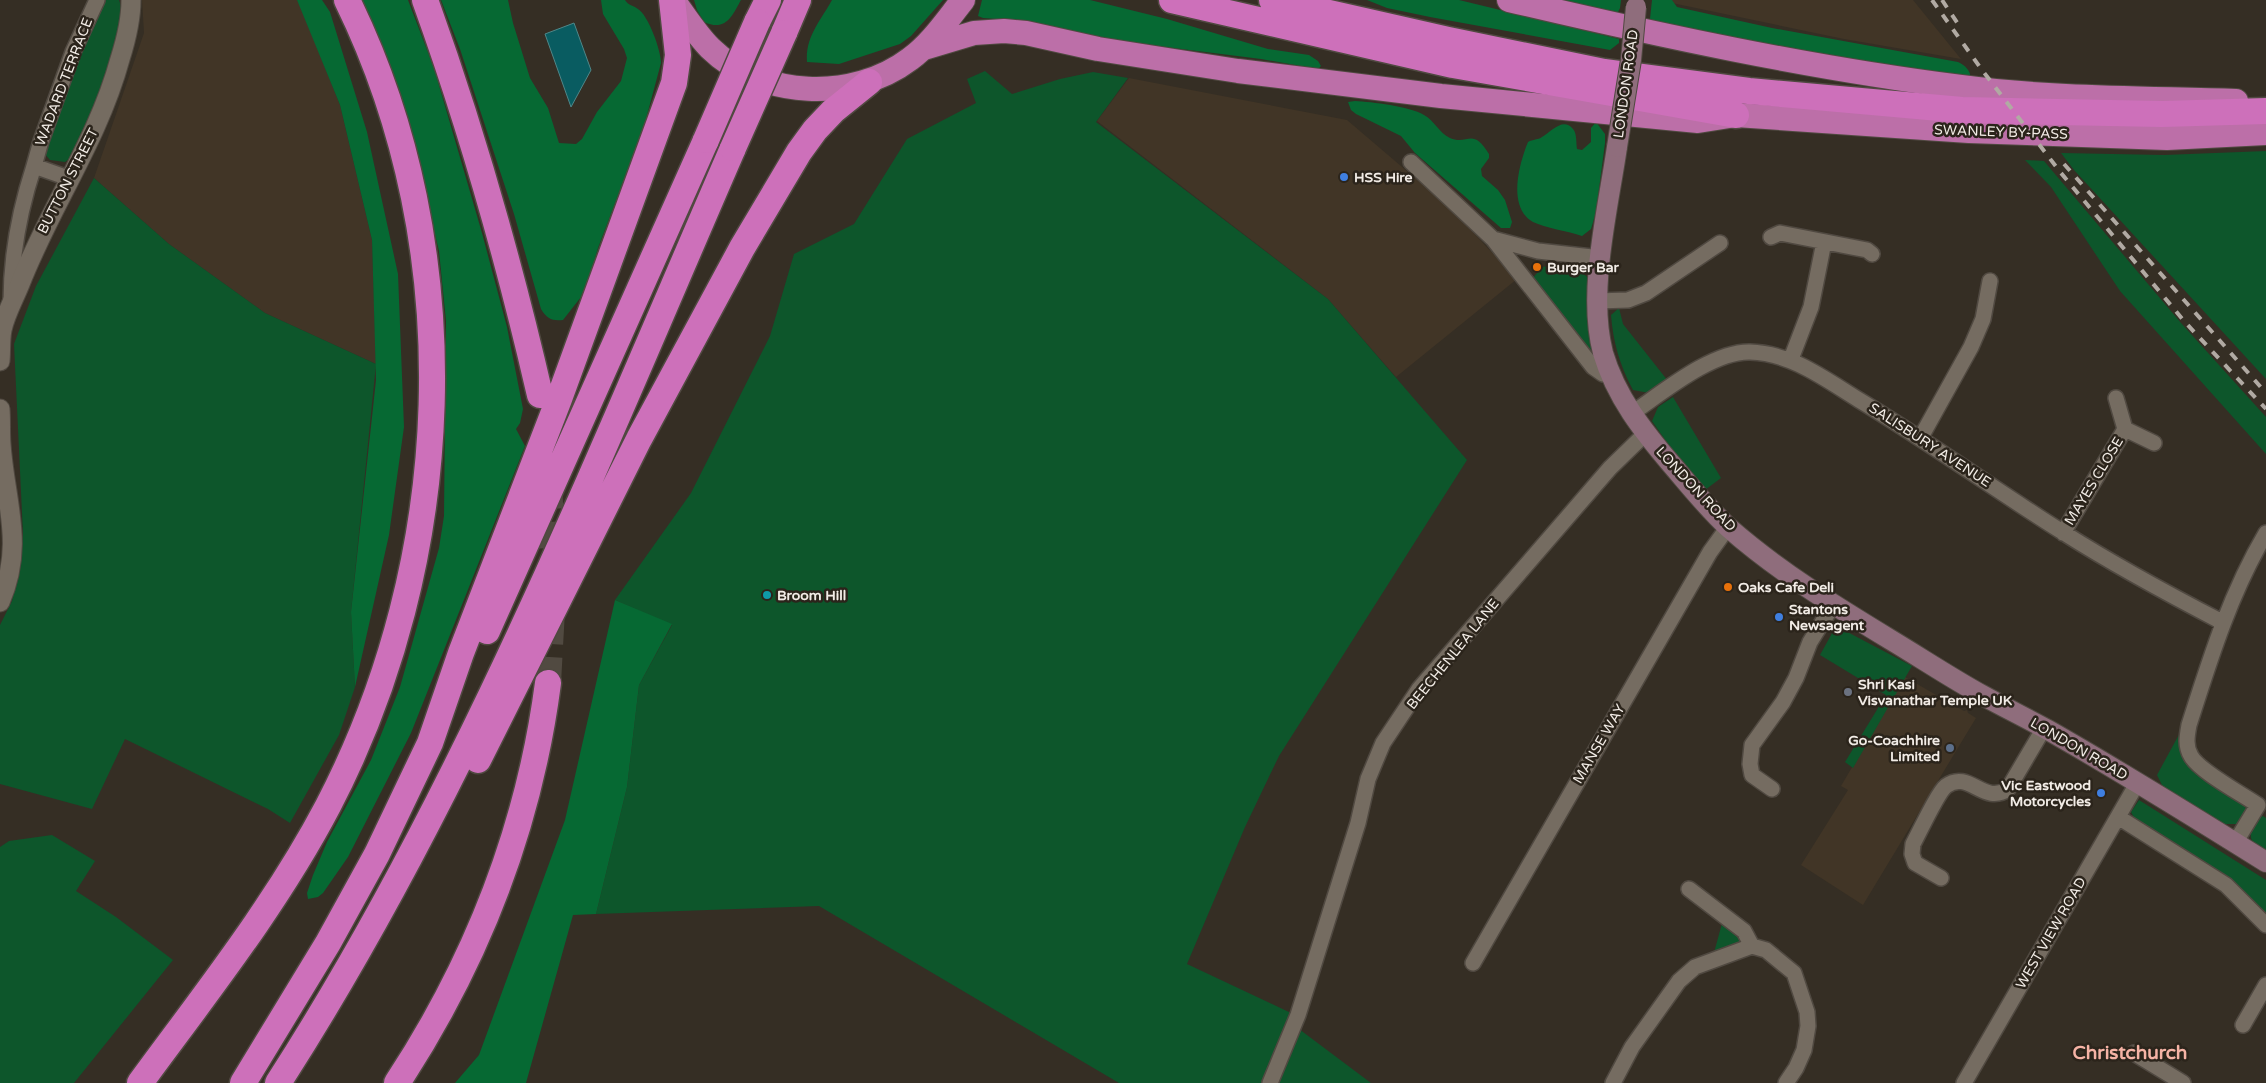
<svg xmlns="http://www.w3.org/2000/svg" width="2266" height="1083" font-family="'Varela Round',sans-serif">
	<rect width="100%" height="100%" fill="#352e24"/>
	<path fill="#413526" d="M142 0H297L300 4 340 105 372 240 376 364 265 313 169 244 94 178 144 33Z
		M1672 0H1913L1961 59 1844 39 1672 3Z
		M1129 78 1347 120 1449 207 1517 279 1396 377 1328 299 1097 121Z
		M1905 677 1964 711 1967 710 1968 713 1976 718 1863 905 1801 865 1848 790 1841 786Z"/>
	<path fill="#0d562b" d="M101 0H119C131 31 86 125 73 156L65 162 50 160 44 153 57 106Z
		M985 71 1012 94 1060 79 1093 72 1128 78 1096 122 1328 299 1467 460 1279 756 1245 827 1187 964 1291 1013 1262 1083H1119L819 906 596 914 627 787 639 685 672 625 615 600 691 493 770 336 794 254 854 224 907 139 976 103 967 79Z
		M2266 151V379L2074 170 2061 153 2164 155Z
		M2025 160 2044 161 2181 323 2266 417V454L2120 291 2051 187Z
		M94 178 169 244 265 313 376 364 351 612 355 687 339 735 290 823 268 809 125 739 92 809 0 784V625L12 601 23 534 14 344 36 286Z
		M1566 263 1575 265 1589 279 1596 359 1532 279 1542 267Z
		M1619 308 1623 324 1668 381 1649 393 1633 390C1620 366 1613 342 1611 315Z
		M1673 397 1721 478 1705 490 1677 457 1652 421 1658 407Z
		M1836 626 1912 666 1853 768 1845 762 1886 695 1820 655Z
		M2182 729 2183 743 2246 804 2245 815 2237 824H2220L2163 787 2157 775Z
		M2139 800 2266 880V920L2264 911 2245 893 2137 823 2131 812Z
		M2263 816 2266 818V853C2249 842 2247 837 2256 819Z
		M52 835 95 861 76 891 116 917 173 960 74 1083H0V847L9 841Z
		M1724 916 1752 946 1712 960Z
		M1299 1029 1371 1083H1276Z"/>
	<path fill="#066933" d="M297 0H322L330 12 367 132 398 274 404 427 389 535 355 687 351 612 376 380 372 240 340 105Z
		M362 0H408L434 68 482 233 507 327 523 409 520 423 516 429 525 446 411 733 348 857 323 893 318 897 308 899 307 893 313 875 327 842 371 760 400 687 439 548 444 516 446 321 439 251 413 145 375 31Z
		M441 0H508L513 23 530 78 548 108 559 143 576 144 582 139 597 112 621 81 627 58 624 49 603 14 601 0H625C629 6 633 5 638 9 648 15 661 50 661 63L643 130 598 248 590 276 581 297 563 320C552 321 547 319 541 309L514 214 460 49Z
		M694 0H741C732 16 726 32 704 22L697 10Z
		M832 0H943L911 36 900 44 839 64 807 62C805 37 821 20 832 0Z
		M982 0H1090L1167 19 1268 49 1309 55 1318 61 1321 66 1318 69 1261 59 1102 39 1027 21 983 18 978 16Z
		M1367 0H1459L1619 39V43L1610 50 1430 17 1387 8Z
		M1554 0H1621L1620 8 1618 12H1606Z
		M1652 0H1672L1677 7 1772 28 1958 62C1965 65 1970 70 1971 78L1959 80 1654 23 1650 19Z
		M1355 101C1372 102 1409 106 1424 115 1434 120 1439 133 1450 138 1468 146 1472 126 1489 154V158L1481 169 1482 176 1498 190 1505 200 1512 222 1510 228H1501L1415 153 1401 136 1356 114 1351 110 1348 102Z
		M1596 122 1605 134V143L1596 212 1591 229 1582 236C1568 231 1545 228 1533 222 1507 207 1519 164 1528 142 1533 139 1538 140 1542 137 1552 131 1563 117 1573 129 1577 133 1576 143 1577 149L1582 150 1591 142V128Z
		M615 600 672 624 639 685 627 787 596 914 573 915 526 1083H455L479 1055 565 820Z"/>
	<path fill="#095c61" stroke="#4f8789" d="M574 23 591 70 571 107 545 34Z"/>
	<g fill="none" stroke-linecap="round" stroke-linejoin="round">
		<path stroke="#514a41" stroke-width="26" stroke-dasharray="26 13" stroke-linecap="butt" d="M549 483 553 566
			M548 683 552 610"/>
		<g stroke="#504941" stroke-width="18">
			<path id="minor" d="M1411 162 1493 239 1593 367 1603 374 1611 375
				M71 179 34 166 41 141 73 52 97 0
				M1771 237 1780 233 1867 250 1872 254
				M1493 239 1538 251 1601 258
				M1597 301 1628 300 1646 293 1720 243
				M11 302C11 257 20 209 34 166
				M1791 359 1811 307 1824 242
				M2116 398 2125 429 2154 443
				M1631 414C1662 393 1712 351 1750 352 1791 353 1825 379 1859 400 1929 442 1995 490 2064 533 2116 566 2168 594 2222 622
				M1921 437 1971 347 1983 319 1990 281
				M2063 533 2125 429
				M1772 789 1752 775 1750 764 1752 745 1783 702 1796 678 1810 642 1833 605
				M2118 817 2226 885 2266 925
				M2235 843 2258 805C2242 794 2199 771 2191 756 2185 746 2187 736 2189 725 2210 659 2230 594 2266 533
				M1941 878 1915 863 1912 854 1913 844C1919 833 1938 792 1946 786 1969 769 1984 806 2008 789L2044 728
				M1689 889 1744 931 1752 946
				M1473 963 1710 552 1728 527
				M2243 1025 2266 985
				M2134 1053 2183 1083
				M1270 1083 1298 1015 1358 823 1368 779 1383 743 1419 689 1610 468 1645 434
				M1613 1083 1632 1047 1679 981 1695 967 1752 946 1766 950 1794 973 1807 1012 1808 1026 1804 1050 1796 1068 1786 1083
				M1964 1083 2138 782"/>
		</g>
		<g stroke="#504941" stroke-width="21">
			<path id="tertiary" d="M0 361C1 351 0 340 2 330 5 315 14 299 20 284 50 207 98 140 120 59 126 40 131 21 131 0
				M0 409C1 421 0 432 1 444 5 502 25 544 0 602"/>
		</g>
		<g stroke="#504941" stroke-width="22">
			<path id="secondary" d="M1617 147C1608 209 1587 292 1603 353 1616 397 1643 431 1672 465 1690 486 1709 510 1729 528 1778 571 1835 606 1891 640 1921 658 1951 678 1982 695 2004 707 2026 718 2048 730 2122 772 2194 817 2266 862"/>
		</g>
		<g stroke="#504941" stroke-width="26">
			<path id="trunk" d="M673 0C685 16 696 34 710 48 762 99 853 102 910 59 931 44 947 20 963 0
				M1509 0C1657 35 1810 68 1961 87 2052 99 2144 98 2236 101
				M924 48 974 33 1004 31 1026 33 1098 49 1238 71 1441 96 1698 121 1736 115 1969 131 2167 138 2266 133"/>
		</g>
		<g stroke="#504941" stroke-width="29">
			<path id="motorway" d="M425 0C472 130 509 261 540 395
				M1172 0 1453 65 1736 115
				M1272 0 1448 40 1604 72 1749 91 1962 110 2162 114 2266 111
				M757 22 768 0
				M784 33 798 0
				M487 631 706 140
				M478 760 639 439 742 248 799 152 815 130 833 111 869 82
				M140 1083C206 993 276 905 328 806 456 560 470 251 347 0
				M243 1083 328 943 377 854 430 743 461 653 559 399 674 83 678 55 672 0
				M278 1083C465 793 596 463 733 148
				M397 1083C477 961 529 828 548 683"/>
		</g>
		<use href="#minor" stroke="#756c61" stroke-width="15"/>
		<use href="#tertiary" stroke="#756c61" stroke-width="19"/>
		<use href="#secondary" stroke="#8f6d7c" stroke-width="20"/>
		<use href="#trunk" stroke="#bc6fa8" stroke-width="24"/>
		<use href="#motorway" stroke="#cd70ba" stroke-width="26"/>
		<path stroke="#b1aaa3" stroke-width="4" stroke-dasharray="9 9" stroke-linecap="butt" d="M1932 0 1982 70 2061 173 2184 321 2266 409
			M1942 0 1960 27
			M2064 164 2266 393"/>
		<g stroke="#504941" stroke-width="22" stroke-linecap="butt">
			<path id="secondary-bridge" d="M1617 147 1631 60 1636 7"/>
		</g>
		<g stroke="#504941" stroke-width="29" stroke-linecap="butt">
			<path id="motorway-bridge" d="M706 140 757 22
				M733 148 784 33"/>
		</g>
		<use href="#secondary-bridge" stroke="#8f6d7c" stroke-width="20"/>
		<use href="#motorway-bridge" stroke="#cd70ba" stroke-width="26"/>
	</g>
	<g fill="#3f7fe0" stroke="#2b241b" stroke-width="2">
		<circle cx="1344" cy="177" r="5"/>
		<circle cx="1779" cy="617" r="5"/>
		<circle cx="2101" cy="793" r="5"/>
	</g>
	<g fill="#e8710a" stroke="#2b241b" stroke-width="2">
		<circle cx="1537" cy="267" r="5"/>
		<circle cx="1728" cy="587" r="5"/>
	</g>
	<circle fill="#0f9aa8" stroke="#2b241b" stroke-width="2" cx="767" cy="595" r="5"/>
	<circle fill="#6b7280" stroke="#2b241b" stroke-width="2" cx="1848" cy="692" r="5"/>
	<circle fill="#5c6f8a" stroke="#2b241b" stroke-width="2" cx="1950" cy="748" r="5"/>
	<g text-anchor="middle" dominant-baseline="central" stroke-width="5" stroke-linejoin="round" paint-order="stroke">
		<g font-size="14" fill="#f2ece6" stroke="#2b241b">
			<text transform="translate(64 82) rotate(-69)">WADARD TERRACE</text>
			<text transform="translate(1626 84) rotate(-82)">LONDON ROAD</text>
			<text transform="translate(2001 132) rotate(2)">SWANLEY BY-PASS</text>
			<text transform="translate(68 181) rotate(-63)">BUTTON STREET</text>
			<text transform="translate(1930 445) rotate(33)">SALISBURY AVENUE</text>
			<text transform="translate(2094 481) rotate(-59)">MAYES CLOSE</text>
			<text transform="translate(1696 489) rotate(47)">LONDON ROAD</text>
			<text transform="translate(1453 654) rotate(-51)">BEECHENLEA LANE</text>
			<text transform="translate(1599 744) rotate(-60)">MANSE WAY</text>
			<text transform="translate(2079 749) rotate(30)">LONDON ROAD</text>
			<text transform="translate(2051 933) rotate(-60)">WEST VIEW ROAD</text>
		</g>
		<g font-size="14" font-weight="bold" fill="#f2ece6" stroke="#2b241b" text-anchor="start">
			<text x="1354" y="177">HSS Hire</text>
			<text x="1547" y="267">Burger Bar</text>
			<text x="1738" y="587">Oaks Cafe Deli</text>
			<text x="777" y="595">Broom Hill</text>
			<text x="1789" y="609">Stantons<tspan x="1789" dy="16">Newsagent</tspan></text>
			<text x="1858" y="684">Shri Kasi<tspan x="1858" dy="16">Visvanathar Temple UK</tspan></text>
			<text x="1940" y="740" text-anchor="end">Go-Coachhire<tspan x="1940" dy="16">Limited</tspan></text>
			<text x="2091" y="785" text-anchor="end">Vic Eastwood<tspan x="2091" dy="16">Motorcycles</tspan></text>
		</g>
		<g font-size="19" font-weight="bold" fill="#f5b3a5" stroke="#2b241b">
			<text x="2130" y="1053">Christchurch</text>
		</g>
	</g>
</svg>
